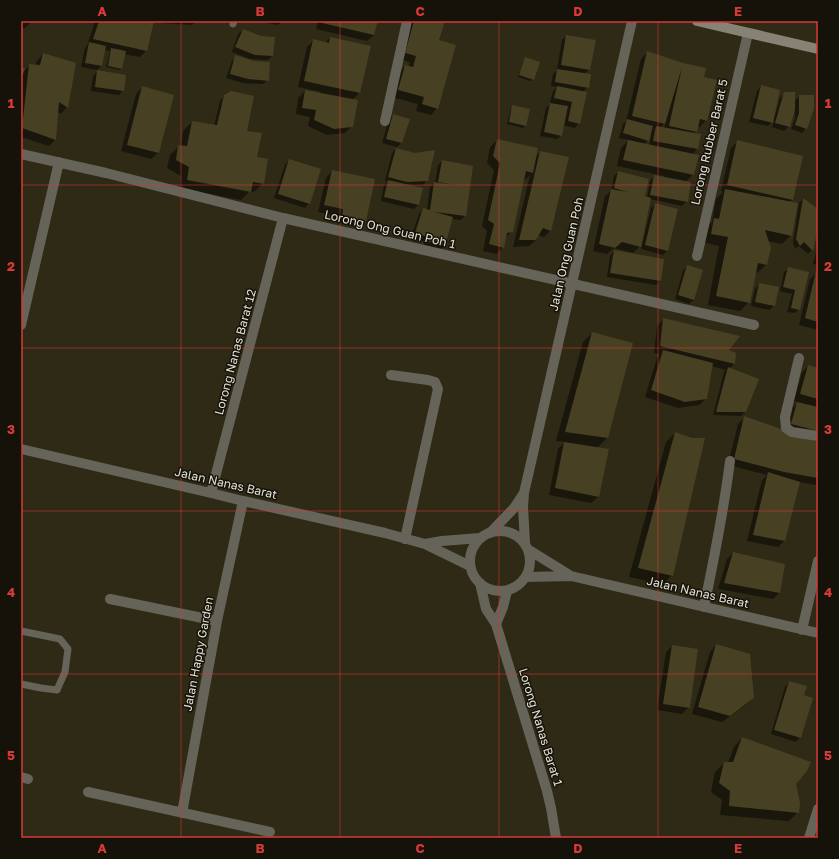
<svg xmlns="http://www.w3.org/2000/svg" width="839" height="859" font-family="'Golos Text',sans-serif">
	<rect width="100%" height="100%" fill="#2f2a15"/>
	<path fill="#0007" fill-rule="evenodd" d="M21 21H32L25 28H21Z
		M95 21H153L146 51 140 57 124 54 122 68 120 70 106 67 110 51 105 50 101 66 97 70 81 67 85 48 87 46Z
		M157 21H196L192 25 163 23Z
		M257 21H282L278 25Z
		M318 21H377L374 35 367 41 316 29Z
		M410 21H444L438 41 437 108 431 115 416 111 418 104 392 97 398 73 405 66 409 67 410 62 399 59Z
		M243 30 261 37 274 38 272 56 268 60 250 59 232 52 238 34Z
		M566 36 589 70 584 74 588 87 583 92 579 123 575 128 563 125 561 135 557 139 540 136 546 108 551 103 550 102 553 91 557 87 551 86 553 74 558 69H557L562 40Z
		M330 38 369 47 359 93 352 100V126L345 133 327 135 308 126 310 117 296 114 298 98 305 91 320 94 321 92 298 87 307 47 313 41 325 43Z
		M648 52 683 64 703 78 706 120 700 127 698 126 696 132 694 134 700 135 697 149 692 155 693 174 686 182 687 201 682 206 650 199 640 246 633 253 614 248 607 254 593 251 605 196 611 191 614 176 618 172 643 197 647 198 650 181 654 176 664 178V176L617 166 621 148 629 140 619 138 623 124 626 122 641 59ZM665 123 664 129 660 128ZM650 135 651 136 649 146 644 144 648 140Z
		M43 54 67 107 61 114 57 111 55 140 49 146 21 137V89L22 78H21V68L23 72 30 65H35L37 61Z
		M236 56 268 80 263 84 243 83 226 78 232 61Z
		M526 58 533 79 531 81 518 77 524 60Z
		M98 71 123 90 119 95 91 91 93 76Z
		M761 86 774 114 775 115 780 98 785 93 794 101 800 96 806 128 802 133 791 129 795 118V107L789 126 784 131 772 127 774 120 768 126 749 122 757 91Z
		M142 87 158 153 151 159 121 151 136 94Z
		M224 96 246 132 256 158 263 183 254 192 250 191 241 200 179 188 181 176 167 168 170 155 179 146H181L183 131 192 122 214 126 220 101Z
		M513 106 525 126 523 128 507 124 511 108Z
		M393 115 409 119 401 143 397 147 382 143 389 119Z
		M497 140 536 157 540 152 551 230 544 237 538 235 536 240 529 246 513 247 530 175 526 179H524L512 231 505 238 503 247 496 254 483 251 487 231 482 226 494 170 487 163 490 147Z
		M738 141 802 157 792 200 789 203 791 235 782 244 767 241 766 265 757 273H755L749 302 740 311 708 305 719 246 703 242 706 228 712 222 716 199 723 192 721 191 731 148Z
		M396 149 427 180 423 185H409L418 205 414 209 381 201 384 185 388 182 385 181 392 153Z
		M289 160 309 203 305 208 274 198 285 165Z
		M442 161 472 167 465 216 461 220 452 219 444 246 440 250 424 245 425 242 411 238 419 214 423 209 427 210 430 187 435 183 438 165Z
		M332 171 365 220 359 227 336 222 337 216 318 212 326 178Z
		M803 199 818 210V223L812 250 808 254 799 246 795 249 793 243 799 203Z
		M655 204 667 251 663 255 641 249 651 208Z
		M818 244V265L813 264Z
		M614 251 660 280 656 285 607 277 610 256Z
		M687 266 694 300 689 304 675 299 683 271Z
		M789 268 808 272 799 309 795 313 787 312 792 294 780 291 784 272Z
		M817 273H818V330L799 325 810 279Z
		M759 284 774 306 769 310 751 306 755 289Z
		M664 319 727 351 735 353 734 364 729 369 745 412 741 416 713 415 724 372 726 370 711 366 706 399 699 405 678 408 645 397 657 358 660 354 654 353 657 326Z
		M592 333 607 438 597 448 608 450 598 497 591 503 549 495 558 449 565 442 556 441 583 342Z
		M808 366 818 369V436L788 429 793 407 798 402 794 401 802 373Z
		M745 417 818 443V483L816 485 799 482 784 541 778 547 747 541 762 480 767 475 728 465 738 424Z
		M675 433 672 575 663 584 629 577 666 442Z
		M733 553 779 593 773 599 718 589 727 559Z
		M716 645 753 698 746 705 722 722 692 714 710 652Z
		M672 646 689 707 682 714 657 710 666 652Z
		M789 682 803 696 800 737 796 742 771 734 785 687Z
		M742 738 794 784 798 812 789 821 720 815 722 800 711 792 715 772 724 763H728L734 747Z"/>
	<path fill="#484022" d="M99 21H154L147 51 93 39Z
		M322 21H378L374 35 322 23Z
		M414 21H445L439 40 456 45 438 109 422 104 424 97 398 90 405 65 413 67 416 56 405 53Z
		M243 29 261 36 275 37 273 56 255 55 235 47Z
		M566 35 596 40 590 70 561 65Z
		M330 37 371 46 360 93 304 81 313 39 329 43Z
		M89 42 106 46 102 66 85 63Z
		M111 48 126 51 122 69 108 66Z
		M647 51 683 63 706 68 704 77 717 80 707 121 700 119 697 132 669 126 682 67 665 124 632 116Z
		M43 53 76 63 68 108 59 102 56 140 22 128 29 64 40 65Z
		M235 55 254 61 270 62 269 81 248 79 230 74Z
		M525 57 540 62 534 80 519 75Z
		M21 67 25 68 21 80Z
		M557 69 591 74 589 88 555 82Z
		M97 70 126 75 124 91 95 87Z
		M761 85 780 90 773 123 753 118Z
		M142 86 174 95 159 153 127 145Z
		M557 86 587 92 580 124 568 121 572 102 554 98Z
		M305 90 358 100 353 127 334 129 314 120 316 110 302 108Z
		M231 91 254 96 247 131 262 133 257 157 268 159 264 184 253 182 251 192 187 180 189 167 176 160 178 145 187 146 192 121 217 125 224 95Z
		M784 92H795V109L790 127 775 123Z
		M799 95H814V109L807 129 795 125 799 113Z
		M550 103 568 106 562 136 544 132Z
		M512 105 530 109 526 126 509 122Z
		M393 114 410 119 402 143 386 139Z
		M627 119 653 126 649 141 623 133Z
		M656 126 701 134 698 149 653 141Z
		M497 139 538 148 533 173 526 171 513 232 507 233 504 248 489 244 494 224 488 220 500 163 493 156Z
		M628 140 699 155 694 175 623 160Z
		M737 140 803 156 793 200 727 185Z
		M396 148 415 153 435 150 428 181 407 182 388 177Z
		M540 151 569 157 551 231 543 228 536 240H519Z
		M289 159 321 169 310 204 278 194Z
		M442 160 473 166 466 216 435 212 453 217 445 246 427 241 428 237 415 233 423 208 430 210 434 182 454 185 438 182Z
		M332 170 375 179 366 221 342 216 343 209 324 205Z
		M618 171 649 179 645 196 651 198 641 247 622 242 615 248 599 244 611 189 627 192 614 188Z
		M654 175 691 182 688 202 650 195Z
		M388 180 423 188 419 205 384 197Z
		M725 189 798 203 792 236 765 230 771 248 767 265 758 263 750 303 716 296 728 237 711 234 714 218 719 219Z
		M803 198 818 209V228L813 251 804 242 800 246 796 239Z
		M655 203 678 209 668 251 645 245Z
		M614 250 664 259 661 281 610 273Z
		M687 265 703 270 694 300 678 295Z
		M788 267 809 272 800 310 791 308 795 290 783 287Z
		M816 271 818 272V322L805 318Z
		M759 283 779 287 775 306 755 302Z
		M663 318 740 336 729 350 736 353 735 364 660 346Z
		M592 332 633 343 608 438 565 432Z
		M663 350 713 363 707 399 685 402 651 390Z
		M808 365 818 368V399L800 394Z
		M728 367 759 379 746 412H716Z
		M797 402 818 407V431L791 424Z
		M744 416 818 442V478L784 472 734 459Z
		M675 432 692 438H705L673 576 638 568Z
		M564 442 609 449 599 497 555 488Z
		M768 472 800 482 785 541 753 535Z
		M733 552 785 564 780 593 724 583Z
		M716 644 750 654 754 698 730 716 698 707Z
		M672 645 698 649 690 708 663 704Z
		M789 681 807 686 804 695 813 698 801 738 774 730Z
		M742 737 811 762 807 771 796 784 800 803 799 813 729 806 730 791 719 783 724 762H733Z"/>
	<g fill="none" stroke-linecap="round" stroke-linejoin="round">
		<path stroke="#666359" stroke-width="7" d="M233 24 234 21
			M21 631 60 639 68 649 65 672 57 690 41 688 21 684"/>
		<path stroke="#666359" stroke-width="10" d="M385 121 407 21
			M21 154 106 173 283 218 754 325
			M697 256 748 33
			M21 325 59 162
			M799 358 785 417 786 428 792 432 818 436
			M391 375 428 380 435 382 438 389 405 539
			M21 449 211 493 243 501 385 533 425 544 470 566
			M211 493 283 218
			M470 561a30 30 0 1 1 60 0a30 30 0 1 1-60 0Z
			M490 533 514 508 524 493
			M525 543 523 507 524 493 632 21
			M425 544 442 541 480 538
			M529 550 571 576
			M526 577 571 576 818 633
			M480 583 486 609 496 624 547 791 551 808 556 838
			M110 599 217 621
			M704 607C714 559 724 510 730 461
			M496 624 503 607 507 591
			M802 630 818 561
			M21 777 28 779
			M88 792 270 832
			M182 813 217 621 243 501
			M809 838 818 809"/>
		<path stroke="#878374" stroke-width="10" d="M697 21 818 49"/>
	</g>
	<path fill="none" stroke="#d73a39" stroke-width="1" stroke-opacity="0.55" d="M181 21V838M340 21V838M499 21V838M658 21V838M21 185H818M21 348H818M21 511H818M21 674H818"/>
	<g text-anchor="middle" dominant-baseline="central" stroke-width="3" stroke-linejoin="round" paint-order="stroke">
		<g font-size="12" fill="#e2dfd2" stroke="#15120a">
			<text transform="translate(709 142) rotate(-77)">Lorong Rubber Barat 5</text>
			<text transform="translate(390 229) rotate(13)">Lorong Ong Guan Poh 1</text>
			<text transform="translate(566 254) rotate(-77)">Jalan Ong Guan Poh</text>
			<text transform="translate(235 352) rotate(-75)">Lorong Nanas Barat 12</text>
			<text transform="translate(226 483) rotate(13)">Jalan Nanas Barat</text>
			<text transform="translate(698 592) rotate(13)">Jalan Nanas Barat</text>
			<text transform="translate(198 654) rotate(-79)">Jalan Happy Garden</text>
			<text transform="translate(541 727) rotate(73)">Lorong Nanas Barat 1</text>
		</g>
	</g>
	<rect width="839" height="859" fill="none" stroke="#15120a" stroke-width="44"/>
	<rect x="22" y="22" width="795" height="815" fill="none" stroke="#d73a39" stroke-width="1.5"/>
	<g font-size="13" text-anchor="middle" font-weight="bold" fill="#d73a39">
		<text x="102" y="16">A</text>
		<text x="260" y="16">B</text>
		<text x="420" y="16">C</text>
		<text x="578" y="16">D</text>
		<text x="738" y="16">E</text>
		<text x="11" y="108">1</text>
		<text x="828" y="108">1</text>
		<text x="11" y="271">2</text>
		<text x="828" y="271">2</text>
		<text x="11" y="434">3</text>
		<text x="828" y="434">3</text>
		<text x="11" y="597">4</text>
		<text x="828" y="597">4</text>
		<text x="11" y="760">5</text>
		<text x="828" y="760">5</text>
		<text x="102" y="853">A</text>
		<text x="260" y="853">B</text>
		<text x="420" y="853">C</text>
		<text x="578" y="853">D</text>
		<text x="738" y="853">E</text>
	</g>
</svg>
